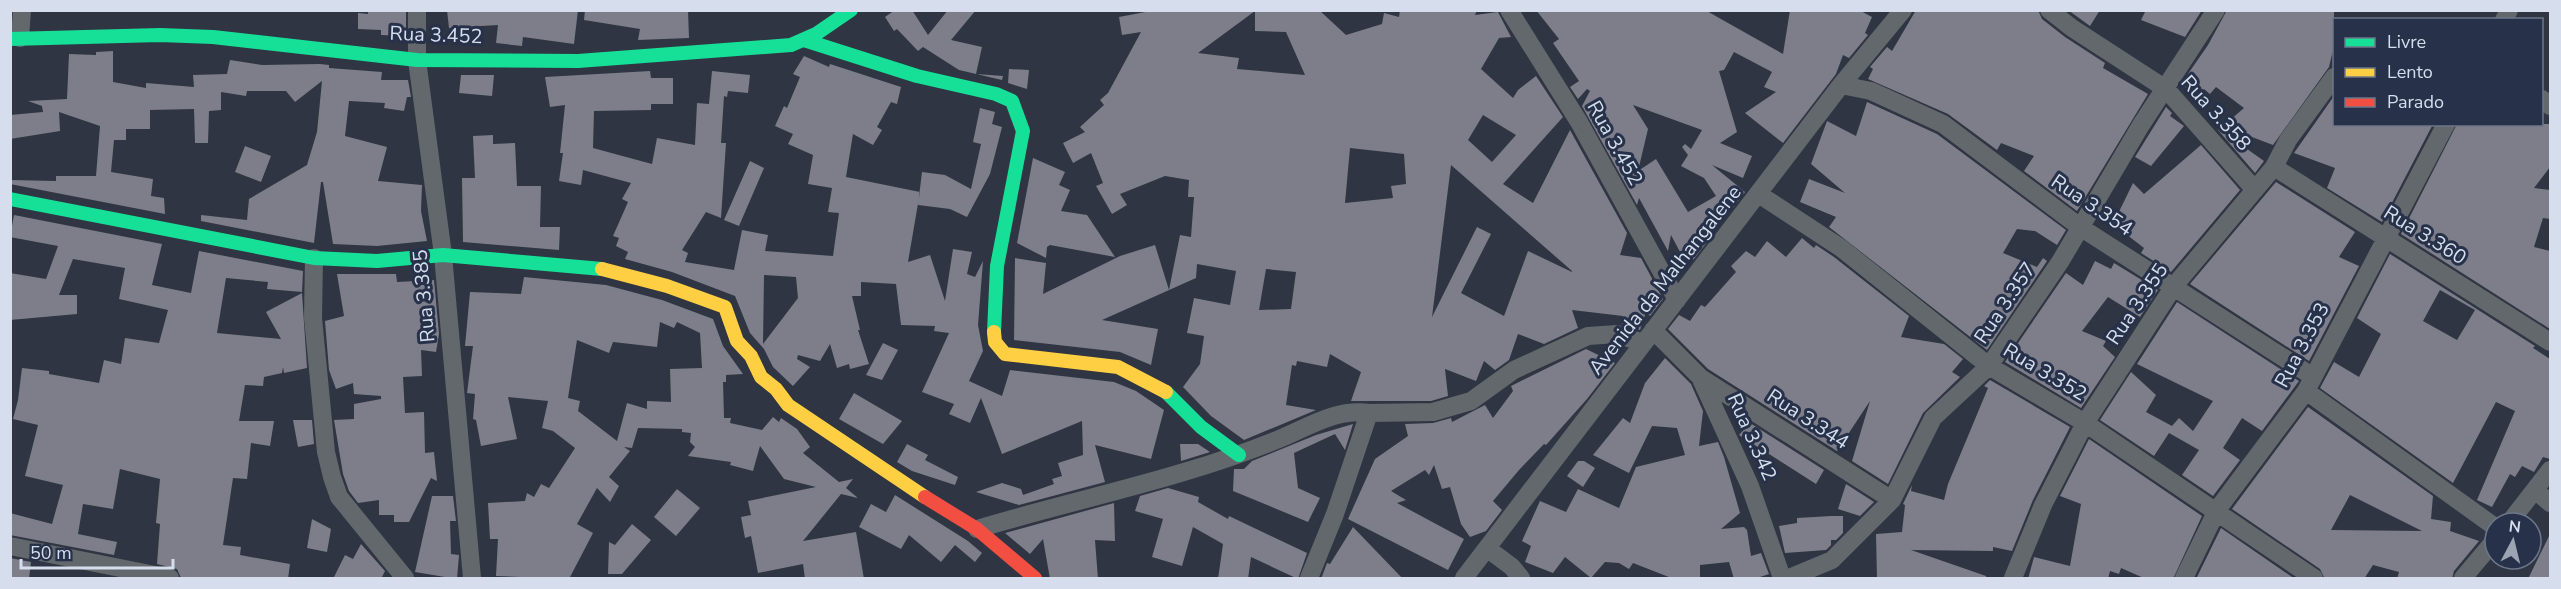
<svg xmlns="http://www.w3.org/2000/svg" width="2561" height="589" font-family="'Nunito Sans',sans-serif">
	<rect width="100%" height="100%" fill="#2f3542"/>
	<path fill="#7d7e8a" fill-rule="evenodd" d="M368 10H406V36L381 35V30L358 29V13L368 14Z
		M447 10H578L574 44 523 37 522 46 496 43 498 25 449 28Z
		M585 10H688L689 38 638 40 640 29 584 20Z
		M895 10H912L928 35 948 10H976L951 40 982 47 976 74 1003 76 1002 80 959 70 923 47 918 51 897 29 894 31 885 17Z
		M1156 10H1319L1346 35 1382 24 1384 13 1399 17 1400 10H1477L1475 15 1498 12 1511 37 1499 38 1481 69 1513 98 1518 90 1536 76 1563 117 1503 184 1533 203 1570 130 1627 233 1620 255 1641 258 1663 299 1650 316 1646 312 1640 330 1622 324 1623 316 1572 310 1578 328 1544 344 1518 334 1509 360 1495 370 1484 361 1476 381 1445 369 1448 396 1431 401H1351L1361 372 1330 354 1327 367 1297 361 1296 366 1292 365 1286 405 1316 410 1244 440 1211 416 1183 387 1200 364 1204 336 1187 333 1194 298 1230 305 1236 271 1197 264 1196 278 1102 320 1158 329 1151 365 1120 352 1014 340 1015 258 1046 263 1043 294 1120 256 1155 245 1169 290 1180 235 1191 237 1194 197H1188L1189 180 1165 176 1120 194 1127 205 1112 214 1096 186 1103 183 1091 153 1073 163 1063 143 1085 132 1080 127 1104 105 1100 100 1108 93 1141 32 1122 35 1119 17ZM1255 11V31L1286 32 1305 75 1237 69 1239 58 1198 53ZM1483 115 1516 135 1492 162 1468 140ZM1350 148 1404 154 1406 184 1391 186 1393 198 1345 203ZM1451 165 1572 271V272L1528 251 1504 316 1461 293 1491 234 1477 227 1432 317ZM1266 269 1296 272 1291 309 1259 310Z
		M1536 10H1705L1783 54 1790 10H1859L1872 17 1865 33 1868 35 1849 58 1843 55 1836 74 1783 143 1745 113 1776 92 1764 87 1772 72 1734 52 1724 70 1719 71 1737 132 1720 143 1752 156 1743 178 1712 165 1745 192 1732 209 1702 230 1708 241 1694 259 1686 263 1671 235 1668 251 1639 198 1637 205 1582 106 1590 91 1587 89 1578 99 1570 87 1579 81 1553 43 1559 39ZM1633 105 1702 130 1691 149 1685 144 1682 147 1688 155 1681 166 1704 178 1716 196 1688 212 1656 159 1638 171 1648 129Z
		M1916 10H2038L2042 19 2065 37 2105 63 2103 68 2148 94 2077 211 2024 171 2034 156 2001 143 1997 150 1948 114 1868 79 1873 69 1870 67 1887 47 1892 51Z
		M2068 10H2100L2090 26Z
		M2146 10H2202L2185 37 2141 20Z
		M2227 10H2334V46L2329 67 2273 145 2223 126 2244 108 2216 87 2210 94 2204 89 2197 97 2181 84 2208 45Z
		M113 51V82L146 88V83L194 87 193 75 227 74 230 60 262 65 320 64 329 65V68L382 72 381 80H408L411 97H407L404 111 384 108 385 103 349 101 345 136 387 147 378 181 422 185 421 211 427 241 377 246 333 244 323 182H321L314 243 201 221V215L247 220 249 199 307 165 317 132 322 81 295 102 286 91H247L246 96 221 92V110L209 111 208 143H195L194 109 150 110V129H126V140H114L111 172 153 179 151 196 164 198 165 214 10 184V180L56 181V176H96L100 126 59 112 60 131 10 139V115L43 112 42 106 28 101 67 99 69 54 96 55V52Z
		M804 56 829 67 830 64 901 87 897 104 891 102 877 127 882 130 873 145 853 134 846 177 920 192 908 262 930 255 945 301 953 249 972 252 967 274 975 277 983 261 978 325 983 351 969 381 1002 396 1010 370 1114 382 1136 391 1164 410 1151 459 1095 445 1105 482 1019 505 976 492 1002 483 1021 489 1023 495 1054 484 1052 479 1062 476 1058 463 1083 455 1082 421 1002 454 981 398 970 423 949 414 954 404 922 392 949 333 934 331 935 326 901 325 896 284 861 282V296H852L860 330H858L869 364 850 369 849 364 837 368 830 344 820 361 798 355 797 359 810 367 793 386 773 367 764 349 750 333 735 296 672 272 625 259 628 252 616 246 619 238 613 236 628 202 622 199 631 183 583 170 581 185 559 181 563 153H560L565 105 550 107 545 77 650 71 651 78H673V104H651V110L594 111 593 148 652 164 657 138 695 145 697 103 709 104 712 71 750 75 748 93 728 91 727 97 724 96 721 143H726L721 218 706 212 682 250 688 253 685 262 734 270 742 230 768 235 765 251 833 256 839 213 828 212 832 188 808 184 813 155 788 144 793 134 775 126 784 106 787 108 800 77 793 74ZM764 275 796 277 798 298 763 344Z
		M1009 69 1029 70 1027 89 1008 83Z
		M461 75H494L492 96 459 93Z
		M2334 96V124H2433L2382 222 2327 188 2335 168 2294 153Z
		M1867 102 1937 134 2066 230 2057 245 2035 231 2017 229 2003 253 2037 267 2043 258 2047 261 1987 350 1829 227 1836 217 1800 202 1809 179 1845 193 1811 164 1827 121 1856 136Z
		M2166 107 2172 113 2170 116 2184 126 2151 166 2135 157Z
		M980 108 995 112 992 124 1002 127 990 174 967 217 950 209 918 205 922 172 945 175 971 189 981 144 973 142Z
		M2457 124H2550V167L2534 188 2550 190V219L2543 218 2534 247 2550 251V329L2401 234Z
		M2219 129 2264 161 2255 173 2218 130Z
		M493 135V144L515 143 517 186H541L540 227H560L559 250 463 242 462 178H475L473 136Z
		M2201 145 2240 190 2171 272 2141 253 2144 248 2113 224 2133 183 2144 194Z
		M245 146 271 156 261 182 235 172Z
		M1033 158 1065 172 1059 185 1070 190 1061 211 1087 215 1115 257 1050 245 1047 247 1046 258 1017 243Z
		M750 161 764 168 739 226 724 220Z
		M2276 182 2355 232 2339 257 2359 266 2309 361 2190 284Z
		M14 215 162 244 152 285 191 293 199 251 303 271 302 292 267 289 268 282 226 278 217 333 281 339 266 312 302 293 307 368 284 373 283 367 282 373 264 377 263 386 245 385 239 421H274L270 446 251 443 247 479 233 478 223 545 241 547 240 555 290 564 288 579 181 578 177 569 157 564 160 524 156 523 160 479 120 469 113 509 83 504 78 534 117 542 114 555 10 535V513L52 524 63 485 25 476 38 425 13 419 18 400 22 368 49 371V374L99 383 104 360 121 364 125 338 159 343 168 310 119 299 125 268 73 259 59 295H77V314L10 320V273L46 279 58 246 10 237Z
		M1802 238 1814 248 1816 245 1834 257 1909 316 1901 337 1944 344 1963 359 1952 372 1960 377 1923 413 1888 484 1852 461 1870 401 1837 451 1708 369 1668 329 1679 315 1690 321 1701 305 1705 307 1736 272 1731 266 1746 251 1755 257 1767 241 1786 257Z
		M2390 254 2535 346 2533 348 2550 359V459L2543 457 2534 472 2522 466 2515 477 2510 474 2492 507 2477 500 2515 411 2496 402 2453 483 2320 388 2334 362 2359 377 2381 334 2357 318ZM2440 290 2475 310 2457 340 2423 321Z
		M2095 261 2111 269 2114 263 2158 290 2140 317 2108 297 2082 331 2106 341 2103 346 2115 357 2081 408 2005 362 2066 273 2083 285Z
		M337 274H396L397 282 434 280 439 334 436 352 421 350 422 376 403 377 405 413 424 412 425 453 434 452 437 481 431 478 409 522H394V515H379V500L358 503 349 491 343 474 334 420 354 419V404L381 399V396L354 394 353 383 336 389 329 370 325 321 344 316Z
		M524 277 606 285 662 300 713 319 723 346 743 374 726 375V382H723L724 418H731L730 423 762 430 773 417 779 422 781 418 797 429 810 447 803 453 839 482 853 479 846 488 858 498 841 494 803 541 856 532 864 579H805L803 564 758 573 751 536 745 538 741 517 751 515 748 501 816 487 784 479 760 446 753 471 730 465 731 462 688 456 695 447 690 442 691 433 682 432V429L638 428 632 448 624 447 630 451 609 477 619 486 610 502 597 488 577 524 593 533 569 579 496 576 498 539H490L488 503 525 501 527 493 534 497 541 484 549 488 575 448 553 431 542 428 548 401 508 397 517 439 481 446 476 420 473 419 475 394 467 393 473 346H465L470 292 521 294ZM660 322 674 328 677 322 700 333 702 368 670 369 671 402 647 401V409L627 403 617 441 578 411 580 401 568 398 577 340 609 353 613 342 657 347Z
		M2177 302 2299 381 2262 431 2242 418 2223 448 2240 460 2213 496 2182 475 2199 450 2169 433 2154 456 2100 420 2131 372 2156 395 2146 412 2172 426 2179 418 2193 431 2213 401 2137 364Z
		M883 343 898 350 882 380 866 375Z
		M1586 349 1615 363 1587 399 1546 445 1544 444 1519 470 1493 501 1502 510 1486 531 1470 537 1461 524 1450 487 1442 489 1434 465 1429 475 1425 470 1391 491 1406 500 1397 503 1464 539 1448 570 1348 519 1375 459 1408 436 1405 424 1433 423 1451 418 1452 422 1485 405 1493 418 1513 391 1511 386Z
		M1665 358 1691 384 1703 411 1699 446 1718 442 1724 457 1740 513 1721 529 1744 527 1747 530 1751 556 1761 553 1769 574 1754 579H1734L1729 562 1700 565V579H1674L1633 563 1629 569 1619 563 1605 562 1591 578 1565 557 1553 573 1525 562 1531 546 1522 541 1540 501 1566 512 1578 489 1619 508 1636 467 1685 455 1677 428 1652 426 1629 473 1593 455 1623 418 1630 423 1645 383Z
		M1990 380 2070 427 2033 500 2012 551 1993 547V551L1911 550 1986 576V579H1877L1876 534 1902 532 1905 505 1903 504 1912 485 1911 491 1944 500 1948 484 1988 388 1984 386Z
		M854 393 902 421 883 444 839 419Z
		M2308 407 2433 496 2431 519 2451 522 2450 531 2479 541 2454 571 2452 579H2397L2399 572 2373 565 2364 579H2325L2320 569 2232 509ZM2350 495 2422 531 2331 530Z
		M293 420H312L314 444 298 447Z
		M1750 423 1824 470 1816 484 1739 435Z
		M1353 424 1345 450 1335 434 1294 453 1298 488 1320 498 1308 522 1233 491 1234 469H1244L1252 461 1316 435Z
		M2089 439 2202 516 2173 579H2146L2121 568 2119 574 2110 571 2108 579H2028L2034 557 2070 566 2081 504 2060 496Z
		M907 444 928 455 925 460 958 477 955 485 912 471 897 462Z
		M1180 444H1198L1210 452 1181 461Z
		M1578 461H1584L1595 468 1583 487 1567 476Z
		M1846 484 1874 502 1860 516 1838 509Z
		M1168 488 1199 497 1198 502 1228 519 1229 516 1307 553 1298 579 1251 557 1248 579H1218L1223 544 1193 527 1182 566 1152 557 1163 519 1135 511 1140 496Z
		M677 489 700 508 676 536 654 517Z
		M895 495 968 541 982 553 975 562 955 545 941 562 909 535 901 549 859 527 871 504 886 512Z
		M432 496H453L456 521H450L451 554 459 555 457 579 415 572Z
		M1114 503 1115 541 1095 540 1098 579H1050L1043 539 1030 554 1005 533Z
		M1831 516H1843V533L1836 540H1831V545L1826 550 1785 553 1779 526 1797 523V518Z
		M312 519 331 529 327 552 307 548Z
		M632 524 651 540 622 574H608L609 542 615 545Z
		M1353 527 1403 579H1321L1327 563 1330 564Z
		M2221 528 2295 579H2196Z
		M2550 534V579H2528Z
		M361 544 385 571 381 579H333L345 555 353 559Z
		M10 558 31 562 29 579H10Z"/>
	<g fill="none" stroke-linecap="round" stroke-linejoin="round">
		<path stroke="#63686d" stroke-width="18" d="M417 10V60L443 255 472 578
			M1509 10 1579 122 1677 300
			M2049 10 2072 28 2166 89 2255 190
			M2504 20 2509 10
			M20 38 22 10
			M1841 85 1871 91 1943 124 2080 227 2312 376
			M2542 99 2550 106
			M2274 167 2550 342
			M1760 195 1841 248 1989 366 2085 423 2314 578
			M314 258 313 318 326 452 332 477 339 497 405 578
			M1653 330 1700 377 1750 486 1782 578
			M1701 378 1892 500
			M2306 391 2495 527
			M1369 413 1433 412 1471 401 1514 370 1588 336 1617 334 1643 343
			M2535 490 2550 503
			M2509 523 2550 470
			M977 529C1077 499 1181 479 1279 439 1308 427 1337 408 1369 413L1335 514 1309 578
			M10 546 170 578
			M1488 549 1512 567 1521 578
			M1464 578 1841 85 1903 10
			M1789 578 1832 560 1892 500 1933 418 1989 366 2060 262 2141 125 2216 10
			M2013 578 2043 505 2085 423 2174 286 2274 167 2288 140 2334 77
			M2184 578 2217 510 2306 391 2446 124
			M2463 578 2495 540"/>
		<path stroke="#16e098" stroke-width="14" d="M10 39 160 35 213 37 417 60 578 61 791 45 816 34 851 10
			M804 40 917 76 996 94 1012 101 1023 131 997 266 994 332
			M10 199 314 258 377 261 443 255 602 269
			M1166 392 1201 427 1239 455"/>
		<path stroke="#ffcf43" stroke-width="14" d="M602 269 667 286 725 307 737 341 751 356 761 377 776 389 788 405 925 497
			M994 332 995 342 1005 354 1118 367 1166 392"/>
		<path stroke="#f24e42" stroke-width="14" d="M925 497 977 529 1035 578"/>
	</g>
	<g text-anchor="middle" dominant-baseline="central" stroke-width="6" stroke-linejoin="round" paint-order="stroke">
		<g font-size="20" fill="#d6deed" stroke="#27324a">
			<text transform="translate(436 35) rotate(2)">Rua 3.452</text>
			<text transform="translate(2216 113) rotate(48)">Rua 3.358</text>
			<text transform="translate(1615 143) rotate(61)">Rua 3.452</text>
			<text transform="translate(2092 205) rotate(34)">Rua 3.354</text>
			<text transform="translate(2425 235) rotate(32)">Rua 3.360</text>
			<text transform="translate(1665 280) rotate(-52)">Avenida da Malhangalene</text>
			<text transform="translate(424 296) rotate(-95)">Rua 3.385</text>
			<text transform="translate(2005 303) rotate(-56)">Rua 3.357</text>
			<text transform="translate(2137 304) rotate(-56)">Rua 3.355</text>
			<text transform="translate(2302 345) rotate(-62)">Rua 3.353</text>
			<text transform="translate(2045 372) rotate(31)">Rua 3.352</text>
			<text transform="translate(1808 419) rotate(33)">Rua 3.344</text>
			<text transform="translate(1752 437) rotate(66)">Rua 3.342</text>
		</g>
	</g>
	<rect width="2561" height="589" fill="none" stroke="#d6deed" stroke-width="24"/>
	<rect x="2333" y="18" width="210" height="108" fill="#27324a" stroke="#6d778b" stroke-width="1.5"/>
	<rect x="2345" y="38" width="30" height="9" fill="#16e098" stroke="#6d778b" stroke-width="1.5"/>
	<text x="2387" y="48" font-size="18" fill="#d6deed">Livre</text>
	<rect x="2345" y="68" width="30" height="9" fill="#ffcf43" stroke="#6d778b" stroke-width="1.5"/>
	<text x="2387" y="78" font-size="18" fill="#d6deed">Lento</text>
	<rect x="2345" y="98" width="30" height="9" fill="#f24e42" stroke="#6d778b" stroke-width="1.5"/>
	<text x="2387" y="108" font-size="18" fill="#d6deed">Parado</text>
	<g transform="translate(2513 541) rotate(7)"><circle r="28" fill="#27324a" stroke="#6d778b" stroke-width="1.5"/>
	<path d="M0-4.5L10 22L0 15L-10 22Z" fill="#9ca3b1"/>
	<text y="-9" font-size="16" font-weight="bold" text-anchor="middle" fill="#d6deed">N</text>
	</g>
	<path d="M21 559v9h152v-9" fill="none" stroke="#d6deed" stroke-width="3"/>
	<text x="30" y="559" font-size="18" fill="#d6deed" stroke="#27324a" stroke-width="4.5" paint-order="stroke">50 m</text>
</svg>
